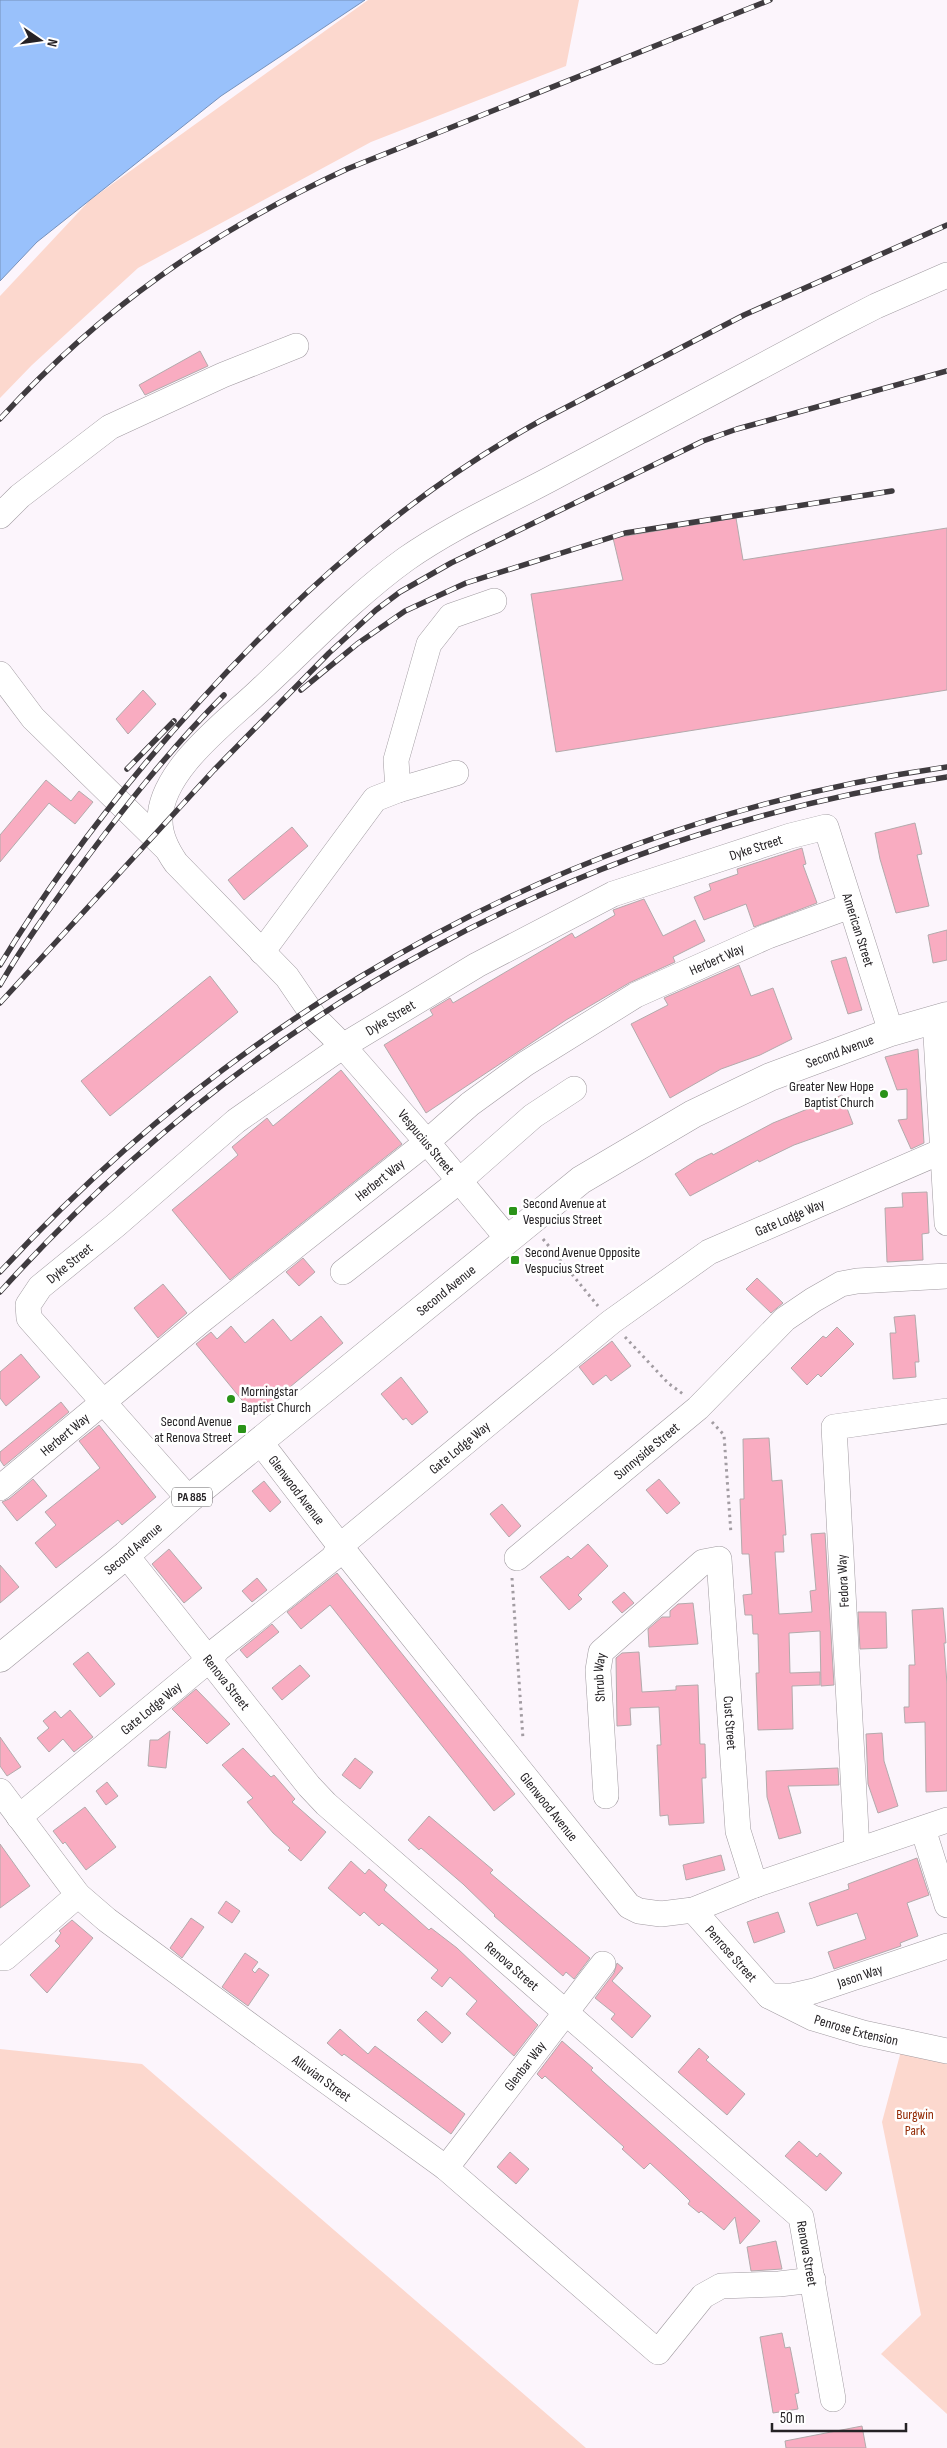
<svg xmlns="http://www.w3.org/2000/svg" width="947" height="2448" font-family="'Sofia Sans Condensed',sans-serif">
	<rect width="100%" height="100%" fill="#fcf5fc"/>
	<path fill="#fcd8ce" d="M368 0H579L566 66 371 142 138 268 32 365 0 398V296L90 200Z
		M0 2049 142 2064 586 2448H0Z
		M901 2051 947 2063V2414L881 2354 921 2315 882 2122Z"/>
	<path fill="#99c1fb" stroke="#7691bb" d="M0 0H365L221 96 37 242 0 281Z"/>
	<path fill="#f9acc1" stroke="#b3aaac" d="M200 351 208 366 145 395 139 385Z
		M736 518 743 560 947 528V690L556 752 531 594 623 580 613 538Z
		M143 690 156 704 128 734 116 719Z
		M46 780 71 801 79 791 93 802 75 824 49 803 0 862V835Z
		M915 823 922 854 917 855 929 906 896 913 880 859 875 833Z
		M292 827 308 846 244 900 228 880Z
		M802 848 806 864 803 865 817 903 754 927 746 904 704 920 694 897 711 890 709 884 738 874 737 869Z
		M644 899 663 936 695 920 705 941 673 957 675 962 629 983 566 1020 426 1113 384 1045 433 1015 430 1010 450 998 453 1003 572 933 575 938 615 915 613 910Z
		M947 930V960L933 963 928 935Z
		M846 957 862 1010 848 1014 831 961Z
		M739 965 751 996 773 988 792 1039 760 1055 721 1069 670 1098 631 1024 668 1005 664 998Z
		M210 976 238 1012 110 1116 81 1081Z
		M918 1049 924 1143 911 1149 898 1120 907 1119V1089L897 1090 885 1057Z
		M341 1070 402 1144 230 1280 172 1210 238 1155 232 1147 267 1118 273 1126Z
		M842 1095 853 1124 794 1145 759 1162 758 1160 690 1196 675 1174 697 1160 712 1153 713 1155 773 1123Z
		M927 1192 929 1233 922 1234 923 1260 887 1262 885 1208 903 1207 902 1193Z
		M303 1258 315 1272 299 1286 286 1272Z
		M757 1278 783 1303 771 1313 746 1289Z
		M163 1284 187 1313 158 1338 134 1308Z
		M915 1315 919 1362H915L916 1377 893 1379 890 1333H896L894 1317Z
		M321 1316 343 1343 255 1416 196 1344 211 1332 217 1339 231 1326 245 1343 273 1319 291 1341Z
		M837 1327 854 1344 821 1377 818 1374 807 1385 791 1368 823 1336 826 1338Z
		M612 1341 631 1366 611 1381 606 1375 593 1385 579 1367Z
		M21 1354 40 1377 6 1406 0 1398V1372Z
		M401 1377 428 1412 412 1425 406 1418 403 1420 381 1394Z
		M61 1402 69 1412 4 1466 0 1460V1452Z
		M99 1425 156 1497 122 1525 118 1520 56 1568 35 1543 56 1525 45 1512 100 1468 79 1441Z
		M769 1438 772 1481 782 1480 784 1508 786 1535H783L784 1552H775L779 1614 812 1612 810 1591 816 1590 811 1534 825 1533 834 1685 821 1686 820 1631 789 1633 790 1673 820 1672V1685L792 1686 793 1729 758 1730 756 1673H759L758 1634H753L752 1615H745L743 1595 752 1594 749 1554H742L740 1499H744L743 1439Z
		M33 1479 47 1496 17 1521 2 1502 9 1499Z
		M659 1479 680 1503 667 1514 646 1490Z
		M264 1481 281 1502 270 1512 252 1491Z
		M502 1504 521 1526 509 1537 490 1514Z
		M588 1544 608 1566 578 1595 582 1599 569 1610 540 1577 568 1556 571 1559Z
		M169 1549 202 1588 184 1603 152 1564Z
		M0 1565 19 1587 0 1603Z
		M337 1573 515 1794 494 1811 330 1605 301 1629 287 1612Z
		M257 1578 267 1590 252 1602 242 1591Z
		M624 1592 634 1603 622 1613 612 1602Z
		M693 1603 698 1644 649 1647 648 1629 662 1617H670V1611L678 1604Z
		M943 1608 946 1643H944L947 1684V1791L926 1792 925 1722 905 1723 904 1707H909V1665H915L912 1610Z
		M858 1612H886L887 1648 860 1649Z
		M272 1624 279 1632 247 1658 240 1650Z
		M88 1652 115 1684 100 1697 73 1664Z
		M639 1652 642 1692 676 1690V1686L698 1685 700 1744H705L706 1778H702V1781L704 1823 669 1825 668 1815 660 1816 657 1745H661L659 1707 630 1708 631 1725 617 1726 616 1658 622 1653Z
		M300 1665 310 1676 282 1700 272 1688Z
		M196 1689 230 1724 207 1744 172 1709Z
		M70 1710 93 1737 74 1752 63 1739 49 1752 37 1738 49 1728 43 1721 55 1711 61 1718Z
		M170 1731 166 1768 148 1766 150 1740H158Z
		M882 1733 884 1761 898 1806 878 1813 868 1784 866 1734Z
		M0 1737 21 1767 7 1776 0 1766Z
		M243 1748 271 1777 274 1775 295 1799 292 1802 326 1832 301 1861 288 1850 290 1848 273 1833 247 1802 253 1798 222 1765Z
		M355 1758 373 1772 360 1789 342 1775Z
		M838 1768 839 1785 788 1786 801 1833 779 1839 767 1797 766 1771Z
		M107 1782 118 1796 106 1805 96 1791Z
		M85 1807 116 1847 86 1870 65 1842 63 1844 53 1831Z
		M429 1816 493 1870 490 1873 590 1958 574 1979 566 1972 563 1976 494 1916 495 1915 463 1884 421 1848 419 1850 408 1840Z
		M0 1844 30 1886 0 1908Z
		M721 1855 725 1870 686 1880 683 1865Z
		M917 1858 929 1895 907 1903 918 1936 900 1943 901 1946 834 1969 828 1952 866 1939 857 1913 817 1926 809 1903 849 1889 848 1884Z
		M351 1861 365 1874 369 1869 387 1885 384 1890 429 1930 431 1928 457 1948 538 2025 514 2056 466 2014 477 2001 450 1977 442 1987 431 1978 438 1970 382 1923 379 1926 364 1912 360 1916 328 1888Z
		M226 1901 240 1911 232 1923 218 1913Z
		M778 1912 785 1932 754 1943 747 1922Z
		M191 1918 204 1927 182 1958 170 1948Z
		M72 1920 93 1938 47 1993 30 1975 60 1946 55 1941 61 1933 59 1931Z
		M245 1953 258 1962 252 1970 255 1973 259 1968 269 1975 248 2006 222 1987Z
		M617 1963 623 1968 612 1981 651 2016 632 2038 611 2019 615 2014 595 1998 614 1973Z
		M426 2011 451 2033 442 2043 417 2020Z
		M340 2029 368 2054 375 2046 465 2114 451 2134 344 2054 342 2056 327 2043Z
		M562 2041 593 2068 591 2070 605 2083 760 2221 740 2244 735 2217 724 2230 701 2211 699 2213 688 2204 690 2201 678 2189 650 2163 644 2169 622 2149 624 2147 545 2076 542 2079 537 2074Z
		M699 2048 709 2057 706 2060 745 2094 727 2115 678 2072Z
		M799 2141 817 2157 820 2153 842 2173 826 2191 785 2156Z
		M510 2152 529 2169 516 2184 497 2167Z
		M776 2241 782 2269 751 2271 747 2247Z
		M782 2333 785 2348 790 2347 796 2377 799 2393 795 2394 798 2409 773 2413 760 2337Z
		M862 2426 866 2448H786L785 2441Z"/>
	<g fill="none" stroke-linecap="round" stroke-linejoin="round">
		<g stroke="#a19ba1" stroke-width="26">
			<g id="minor">
				<path d="M0 516 20 496 110 427 223 375 296 346"/>
				<path d="M0 674 33 718 167 849"/>
				<path d="M398 790 396 760 429 644 451 616 494 601"/>
				<path d="M262 952 375 799 398 790 456 773"/>
				<path d="M935 1019 947 1223"/>
				<path d="M508 1239 427 1142 343 1046 315 1018 287 977 176 863C167 850 160 837 160 821 159 772 225 723 258 692 307 647 352 598 406 559 453 526 506 503 556 476 649 426 742 377 835 327L876 306 947 275"/>
				<path d="M343 1272 458 1182 533 1116 574 1089"/>
				<path id="s1" d="M261 1443 340 1546 629 1906 639 1911 661 1914 693 1910 755 1885 947 1820"/>
				<path id="s2" d="M0 1488 202 1320 427 1142 470 1104 525 1064 636 995 768 936 850 906"/>
				<path id="s3" d="M189 1499 29 1318 28 1305 40 1287 116 1225 236 1121 343 1046 477 965 613 894 790 836 826 827 891 1032"/>
				<path id="s4" d="M126 1555 309 1786 326 1804 801 2217 833 2399"/>
				<path id="s5" d="M517 1558 698 1408 785 1319 813 1300 841 1284 857 1281 947 1276"/>
				<path id="s6" d="M0 1791 78 1895 107 1920 252 2027 446 2168 658 2352 703 2296 721 2286 779 2284 813 2280"/>
				<path id="s7" d="M606 1796 598 1670 601 1652 703 1562 719 1559 738 1831 755 1885"/>
				<path id="s8" d="M19 1817 209 1660 218 1649 333 1558 340 1546 611 1322 709 1252 947 1149"/>
				<path d="M923 1829 947 1905"/>
				<path d="M857 1849 834 1427 947 1411"/>
				<path id="s9" d="M693 1910 769 1996 813 2018 863 2033 947 2051"/>
				<path d="M0 1958H5L78 1895"/>
				<path id="s10" d="M769 1996H792L814 1991 947 1946"/>
				<path id="s11" d="M446 2168 603 1964"/>
			</g>
		</g>
		<g stroke="#a19ba1" stroke-width="29">
			<g id="major">
				<path id="s12" d="M0 1658 126 1555 189 1499 581 1180 693 1114 770 1077 891 1032 947 1016"/>
			</g>
		</g>
		<path stroke="#a29ca2" stroke-width="3" stroke-dasharray="2.5 4" stroke-linecap="butt" d="M543 1239 598 1306
			M625 1337 668 1383 683 1394
			M712 1422 724 1435 731 1534
			M512 1578 523 1739"/>
		<use href="#minor" stroke="#fff" stroke-width="25"/>
		<use href="#major" stroke="#fff" stroke-width="28"/>
		<g stroke="#3f3b3f" stroke-width="5.5">
			<path id="rail" d="M0 419C103 307 209 233 347 169L770 0
				M301 690 357 644 405 611 466 583 625 533 892 491
				M127 769 174 721
				M0 965C57 871 125 783 199 702 299 592 410 493 540 421L744 315 947 225
				M0 985C23 945 50 908 77 871 123 809 169 750 224 695
				M0 1003 214 770 329 653 376 610 400 592 451 563 703 441 737 429 947 371
				M0 1272C251 1000 580 819 947 767
				M0 1292C252 1012 574 833 947 777"/>
		</g>
		<use href="#rail" stroke="#fff" stroke-width="4" stroke-dasharray="11" stroke-linecap="butt"/>
	</g>
	<g fill="#2a9318" stroke="#fff" stroke-width="2">
		<circle cx="884" cy="1094" r="5"/>
		<rect x="508" y="1206" width="10" height="10" rx="2.5"/>
		<rect x="510" y="1255" width="10" height="10" rx="2.5"/>
		<circle cx="231" cy="1399" r="5"/>
		<rect x="237" y="1424" width="10" height="10" rx="2.5"/>
	</g>
	<g text-anchor="middle" dominant-baseline="central" stroke-width="5" stroke-linejoin="round" paint-order="stroke">
		<rect fill="#fff" stroke="#666466" stroke-width="1" x="172" y="1487.5" width="40" height="19" rx="4"/>
		<g font-size="12" font-weight="bold" fill="#252225">
			<text x="192" y="1497">PA 885</text>
		</g>
		<g font-size="14" fill="#252225" stroke="#fff">
			<text stroke="none"><textPath href="#s3" startOffset="1124">Dyke Street</textPath></text>
			<text stroke="none"><textPath href="#s3" startOffset="1305">American Street</textPath></text>
			<text stroke="none"><textPath href="#s2" startOffset="894">Herbert Way</textPath></text>
			<text stroke="none"><textPath href="#s3" startOffset="719">Dyke Street</textPath></text>
			<text stroke="none"><textPath href="#s12" startOffset="1042">Second Avenue</textPath></text>
			<text transform="translate(426 1142) rotate(50)">Vespucius Street</text>
			<text stroke="none"><textPath href="#s2" startOffset="489">Herbert Way</textPath></text>
			<text stroke="none"><textPath href="#s8" startOffset="981">Gate Lodge Way</textPath></text>
			<text stroke="none"><textPath href="#s3" startOffset="314">Dyke Street</textPath></text>
			<text stroke="none"><textPath href="#s12" startOffset="578">Second Avenue</textPath></text>
			<text stroke="none"><textPath href="#s2" startOffset="84">Herbert Way</textPath></text>
			<text stroke="none"><textPath href="#s8" startOffset="576">Gate Lodge Way</textPath></text>
			<text stroke="none"><textPath href="#s5" startOffset="168">Sunnyside Street</textPath></text>
			<text stroke="none"><textPath href="#s1" startOffset="59">Glenwood Avenue</textPath></text>
			<text stroke="none"><textPath href="#s12" startOffset="172">Second Avenue</textPath></text>
			<text transform="translate(843 1581) rotate(-93)">Fedora Way</text>
			<text stroke="none"><textPath href="#s7" startOffset="119">Shrub Way</textPath></text>
			<text stroke="none"><textPath href="#s4" startOffset="162">Renova Street</textPath></text>
			<text stroke="none"><textPath href="#s8" startOffset="171">Gate Lodge Way</textPath></text>
			<text stroke="none"><textPath href="#s7" startOffset="461">Cust Street</textPath></text>
			<text stroke="none"><textPath href="#s1" startOffset="464">Glenwood Avenue</textPath></text>
			<text stroke="none"><textPath href="#s9" startOffset="58">Penrose Street</textPath></text>
			<text stroke="none"><textPath href="#s4" startOffset="566">Renova Street</textPath></text>
			<text stroke="none"><textPath href="#s10" startOffset="94">Jason Way</textPath></text>
			<text stroke="none"><textPath href="#s9" startOffset="209">Penrose Extension</textPath></text>
			<text stroke="none"><textPath href="#s11" startOffset="129">Glenbar Way</textPath></text>
			<text stroke="none"><textPath href="#s6" startOffset="435">Alluvian Street</textPath></text>
			<text stroke="none"><textPath href="#s4" startOffset="986">Renova Street</textPath></text>
		</g>
		<g font-size="14" fill="#252225" stroke="#fff" text-anchor="start">
			<text x="874" y="1086" text-anchor="end">Greater New Hope<tspan x="874" dy="16">Baptist Church</tspan></text>
			<text x="523" y="1203">Second Avenue at<tspan x="523" dy="16">Vespucius Street</tspan></text>
			<text x="525" y="1252">Second Avenue Opposite<tspan x="525" dy="16">Vespucius Street</tspan></text>
			<text x="241" y="1391">Morningstar<tspan x="241" dy="16">Baptist Church</tspan></text>
			<text x="232" y="1421" text-anchor="end">Second Avenue<tspan x="232" dy="16">at Renova Street</tspan></text>
		</g>
		<g font-size="14" fill="#922802" stroke="#fff">
			<text x="915" y="2114">Burgwin<tspan x="915" dy="16">Park</tspan></text>
		</g>
	</g>
	<g transform="translate(40 40) rotate(103)" stroke="#ffffff" stroke-width="4" paint-order="stroke">
	<path d="M0-4L9 19L0 12L-9 19Z" fill="#252225"/>
	<text y="-8" font-size="14" font-weight="bold" text-anchor="middle" fill="#252225">N</text>
	</g>
	<path d="M772 2423v8h134v-8" fill="none" stroke="#252225" stroke-width="2.5"/>
	<text x="780" y="2423" font-size="15" fill="#252225" stroke="#ffffff" stroke-width="4" paint-order="stroke">50 m</text>
</svg>
